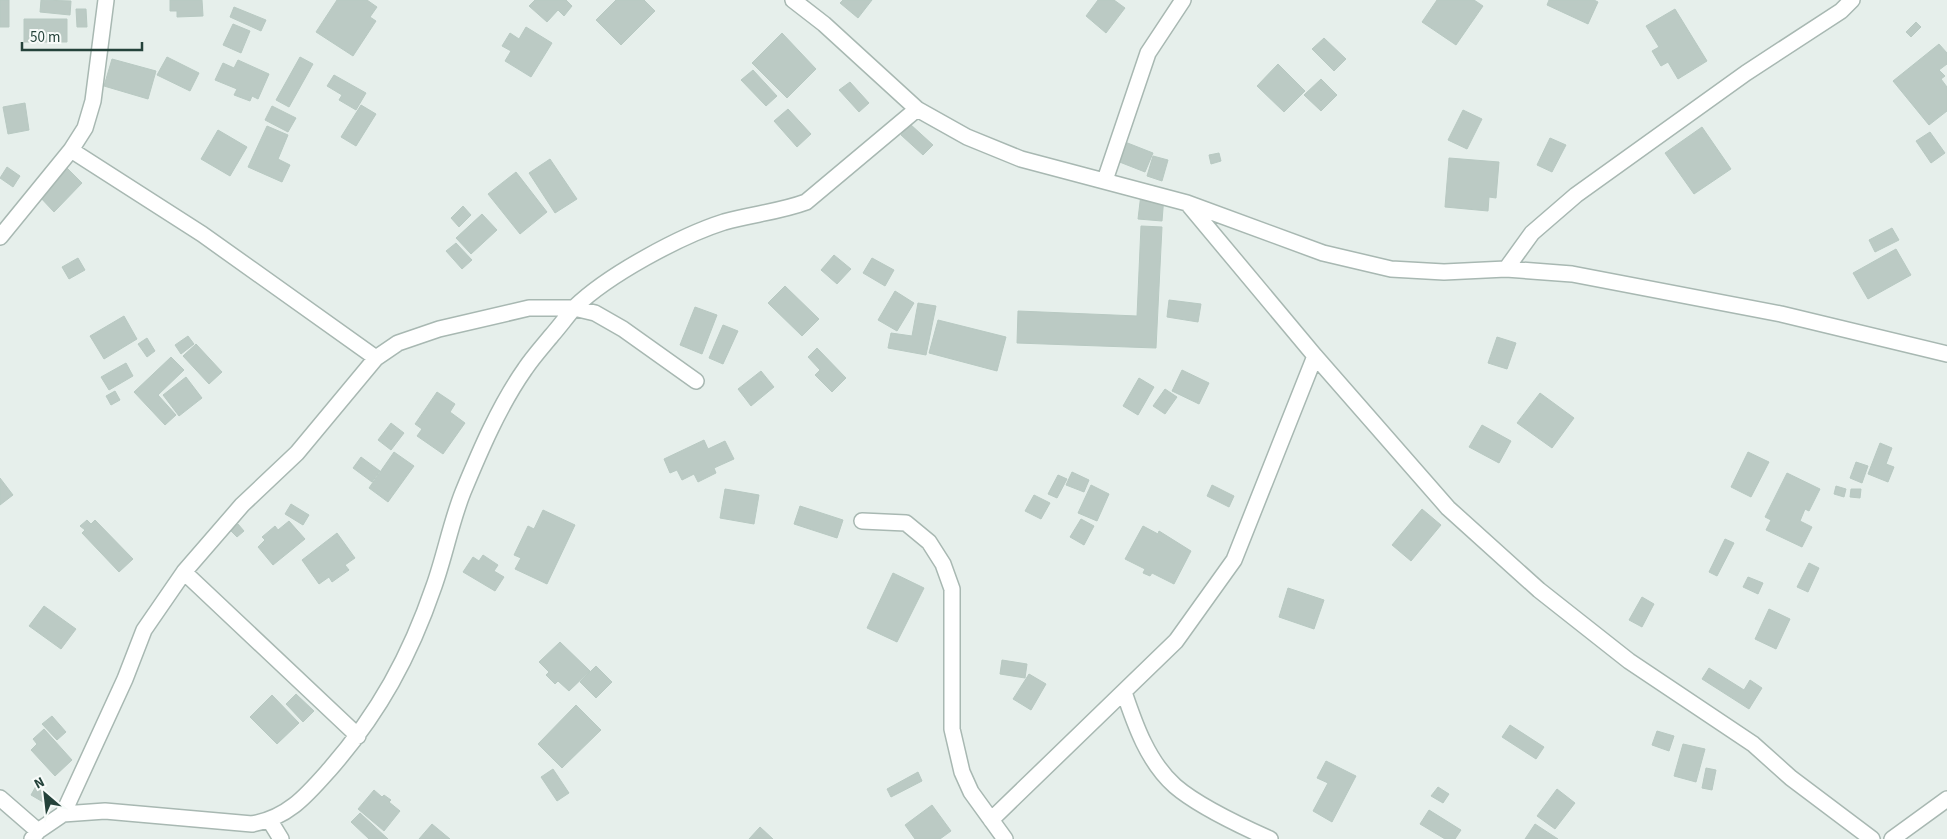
<svg xmlns="http://www.w3.org/2000/svg" width="1947" height="839" font-family="'Source Sans 3',sans-serif">
	<rect width="100%" height="100%" fill="#e6efeb"/>
	<path fill="#bbcac4" stroke="#b8c9c2" d="M0 0H9V27H0Z
		M41 0 71 1 70 15 40 12Z
		M170 0H202L203 16 177 17V11H170Z
		M337 0H367L377 7 370 17 376 21 353 56 316 32Z
		M535 0H566L572 6 564 16 558 10 547 22 529 6Z
		M616 0H644L655 11 621 45 596 20Z
		M843 0H872L858 18 840 3Z
		M1098 0H1114L1125 8 1106 33 1086 16Z
		M1437 0H1474L1483 6 1456 45 1422 22Z
		M1549 0H1594L1598 2 1588 24 1547 5Z
		M234 7 266 20 261 31 230 17Z
		M76 9H86L87 27H77Z
		M1675 9 1707 61 1678 79 1668 62 1661 66 1652 51 1659 47 1646 26Z
		M24 19H67V42H24Z
		M1916 22 1921 27 1911 37 1906 32Z
		M233 24 250 31 241 53 223 45Z
		M526 27 552 43 531 77 505 61 511 51 502 46 510 33 519 39Z
		M782 33 816 69 787 98 752 63Z
		M1324 38 1346 59 1334 71 1312 49Z
		M1939 44 1947 53V64L1939 70 1945 76 1941 79 1947 87V111L1929 125 1893 81Z
		M167 57 199 73 190 91 157 75Z
		M300 57 313 64 289 107 276 100Z
		M112 59 156 71 148 99 104 86Z
		M238 60 269 74 258 99 252 96 250 101 234 95 237 89 215 80 223 63 234 68Z
		M1278 64 1305 91 1284 112 1257 86Z
		M753 70 777 96 766 106 741 80Z
		M334 75 366 93 356 110 339 100 342 95 327 86Z
		M1321 79 1337 95 1321 111 1304 95Z
		M850 82 869 103 859 112 839 90Z
		M25 103 29 130 8 134 3 107Z
		M361 105 376 114 356 146 341 137Z
		M272 106 296 118 288 132 265 120Z
		M788 109 811 134 797 147 774 121Z
		M1463 110 1482 119 1467 149 1448 140Z
		M910 124 933 145 923 155 901 135Z
		M267 126 288 135 278 159 290 165 282 182 248 167Z
		M1702 127 1731 169 1694 194 1665 153Z
		M218 130 247 147 230 176 201 159Z
		M1930 132 1945 153 1931 163 1916 141Z
		M1550 138 1566 145 1552 172 1537 165Z
		M1125 142 1153 153 1145 172 1117 161Z
		M1219 153 1221 161 1211 164 1209 155Z
		M1153 156 1168 160 1162 181 1147 176Z
		M1449 158 1499 162 1496 198 1489 197 1488 211 1445 207Z
		M550 159 577 199 555 213 529 173Z
		M7 167 20 176 13 187 0 178Z
		M67 168 82 183 54 212 39 196Z
		M516 172 547 212 520 234 488 194Z
		M1141 194 1164 196 1162 221 1138 219Z
		M463 206 471 215 459 227 451 218Z
		M482 214 497 230 471 254 456 238Z
		M1141 226 1162 227 1156 348 1017 343 1018 311 1137 316Z
		M1892 228 1899 240 1875 252 1869 240Z
		M456 243 472 260 462 269 446 251Z
		M1896 249 1911 275 1868 299 1853 273Z
		M834 255 851 269 837 284 821 270Z
		M78 258 85 270 69 279 62 267Z
		M872 258 894 270 885 286 863 273Z
		M785 286 819 319 802 336 768 303Z
		M895 291 914 303 897 331 878 320Z
		M1169 300 1201 304 1198 322 1167 317Z
		M918 303 936 306 926 355 888 348 891 333 912 336Z
		M695 307 717 315 702 354 680 345Z
		M124 316 137 339 104 359 90 336Z
		M938 320 1006 337 997 371 929 353Z
		M723 325 738 331 723 364 709 358Z
		M188 336 194 344 181 354 175 345Z
		M1497 337 1516 343 1507 369 1488 363Z
		M147 338 155 351 147 357 138 344Z
		M196 344 222 372 209 384 183 356Z
		M817 348 846 378 832 392 815 375 820 370 808 357Z
		M171 357 184 370 158 395 176 415 165 425 134 392Z
		M126 363 133 376 109 390 101 377Z
		M1182 370 1209 383 1199 404 1172 391Z
		M761 371 774 387 751 406 738 389Z
		M186 377 202 398 179 416 163 395Z
		M1139 378 1154 387 1138 415 1123 406Z
		M1165 389 1177 397 1165 414 1153 406Z
		M115 391 120 400 111 405 106 396Z
		M437 392 455 404 450 412 465 423 443 454 417 436 422 429 415 424Z
		M1540 393 1574 418 1552 448 1517 423Z
		M391 423 404 433 391 450 378 440Z
		M1482 425 1511 441 1499 463 1469 447Z
		M704 440 708 449 725 441 734 459 714 468 716 473 698 482 694 474 682 480 677 470 670 473 664 459Z
		M1880 443 1892 448 1886 464 1894 467 1888 482 1868 474Z
		M394 452 414 466 388 502 369 488Z
		M1748 452 1769 462 1751 497 1731 487Z
		M361 457 380 471 372 482 353 468Z
		M1856 462 1868 466 1862 483 1850 478Z
		M1072 472 1089 480 1084 492 1066 485Z
		M1787 473 1820 489 1809 511 1805 509 1800 521 1812 527 1802 547 1766 530 1771 520 1765 517Z
		M1058 475 1067 479 1057 498 1048 494Z
		M0 478 13 495 0 505Z
		M1091 485 1109 494 1097 521 1078 513Z
		M1212 485 1234 496 1229 507 1207 496Z
		M1836 486 1846 489 1844 497 1834 494Z
		M725 489 759 495 754 524 720 518Z
		M1851 489H1861L1860 498 1850 497Z
		M1034 495 1050 503 1041 519 1025 511Z
		M291 504 309 515 303 525 285 514Z
		M800 506 843 520 837 538 794 524Z
		M1422 509 1441 525 1411 561 1392 545Z
		M543 510 575 525 547 584 515 569 521 558 514 555 528 526 534 529Z
		M1081 519 1094 526 1084 545 1070 537Z
		M87 520 91 524 95 520 133 559 119 572 82 533 85 530 80 526Z
		M289 521 305 539 273 565 258 547 265 540 262 537 275 526 278 530Z
		M238 524 244 531 237 537 231 531Z
		M1143 526 1158 534 1159 531 1191 551 1174 584 1152 573 1150 576 1143 573 1145 569 1125 559Z
		M337 533 355 558 345 565 349 570 332 582 329 577 319 584 302 560Z
		M1725 539 1734 543 1717 576 1709 572Z
		M483 555 498 565 494 571 504 577 495 591 463 572 473 557 479 561Z
		M1809 563 1819 568 1808 592 1797 587Z
		M893 573 924 588 897 642 867 628Z
		M1748 577 1763 583 1758 594 1743 587Z
		M1288 588 1324 600 1314 629 1279 617Z
		M1642 597 1654 604 1642 627 1629 620Z
		M44 606 76 629 61 649 29 626Z
		M1769 609 1790 619 1776 649 1755 639Z
		M560 642 590 671 569 691 558 681 555 684 546 675 549 672 539 662Z
		M1002 660 1027 664 1025 678 1000 674Z
		M596 666 612 682 596 698 580 682Z
		M1709 668 1744 690 1750 680 1762 688 1749 709 1702 679Z
		M1029 674 1046 684 1031 710 1013 699Z
		M296 694 314 711 303 722 286 704Z
		M272 695 299 723 277 744 250 717Z
		M576 705 601 730 562 768 538 744Z
		M52 716 66 732 57 740 42 724Z
		M1510 725 1544 747 1536 759 1502 737Z
		M44 729 72 760 55 776 31 750 37 744 33 739Z
		M1657 731 1674 736 1669 751 1652 745Z
		M1683 744 1705 749 1696 782 1674 776Z
		M1326 761 1356 776 1332 822 1313 811 1328 783 1317 778Z
		M1706 768 1716 770 1712 790 1702 788Z
		M553 769 569 793 557 801 541 777Z
		M918 772 922 781 891 797 887 789Z
		M36 786 48 793 43 802 31 795Z
		M1438 787 1449 794 1443 803 1431 796Z
		M1557 789 1575 803 1555 829 1537 816Z
		M374 790 382 797 384 795 391 800 389 802 400 811 384 831 358 809Z
		M932 805 951 831 940 839H915L905 825Z
		M1429 810 1461 830 1455 839H1445L1420 824Z
		M360 813 388 839H369L351 822Z
		M432 824 450 839H419Z
		M1535 824 1558 839H1525Z
		M760 827 773 839H749Z"/>
	<g fill="none" stroke-linecap="round" stroke-linejoin="round">
		<g stroke="#a8b8b2" stroke-width="18">
			<path id="minor" d="M793 0 824 24 917 109 967 137 1021 159 1187 203 1323 253 1391 269 1444 272 1506 269 1572 274 1781 314 1947 354
				M71 150 202 234 376 358
				M1105 180 1148 53 1183 0
				M1188 204 1315 356 1448 508 1539 590 1629 661 1753 744 1791 778 1872 839
				M0 237 71 150 85 128 93 101 106 0
				M1506 269 1532 233 1576 195 1746 73 1841 11 1852 0
				M862 521 906 523 929 542 943 564 952 589V729L962 772 971 792 1005 839
				M184 572 358 736
				M1124 692C1135 725 1148 762 1175 786 1197 805 1243 827 1270 839
				M0 798 38 831
				M63 814 125 679 144 630 184 572 242 505 297 453 376 358 398 343 439 329 529 308H574L595 313 623 329 696 381
				M991 820 1176 641 1234 560 1315 356
				M270 821 281 839
				M32 839 38 831 63 814 105 811 252 824C288 818 307 795 330 769 379 713 410 656 434 586 445 555 451 522 463 492 480 451 499 406 525 369 533 357 543 346 552 335 560 326 567 316 575 307 608 275 680 236 724 222 752 214 779 212 806 202L917 109
				M1892 839 1947 799"/>
		</g>
		<use href="#minor" stroke="#fff" stroke-width="15"/>
	</g>
	<g transform="translate(45 794) rotate(332)" stroke="#f7fbf9" stroke-width="4" paint-order="stroke">
	<path d="M0-4L9 19L0 12L-9 19Z" fill="#24423a"/>
	<text y="-8" font-size="14" font-weight="bold" text-anchor="middle" fill="#24423a">N</text>
	</g>
	<path d="M22 42v8h120v-8" fill="none" stroke="#24423a" stroke-width="2.5"/>
	<text x="30" y="42" font-size="15" fill="#24423a" stroke="#f7fbf9" stroke-width="4" paint-order="stroke">50 m</text>
</svg>
